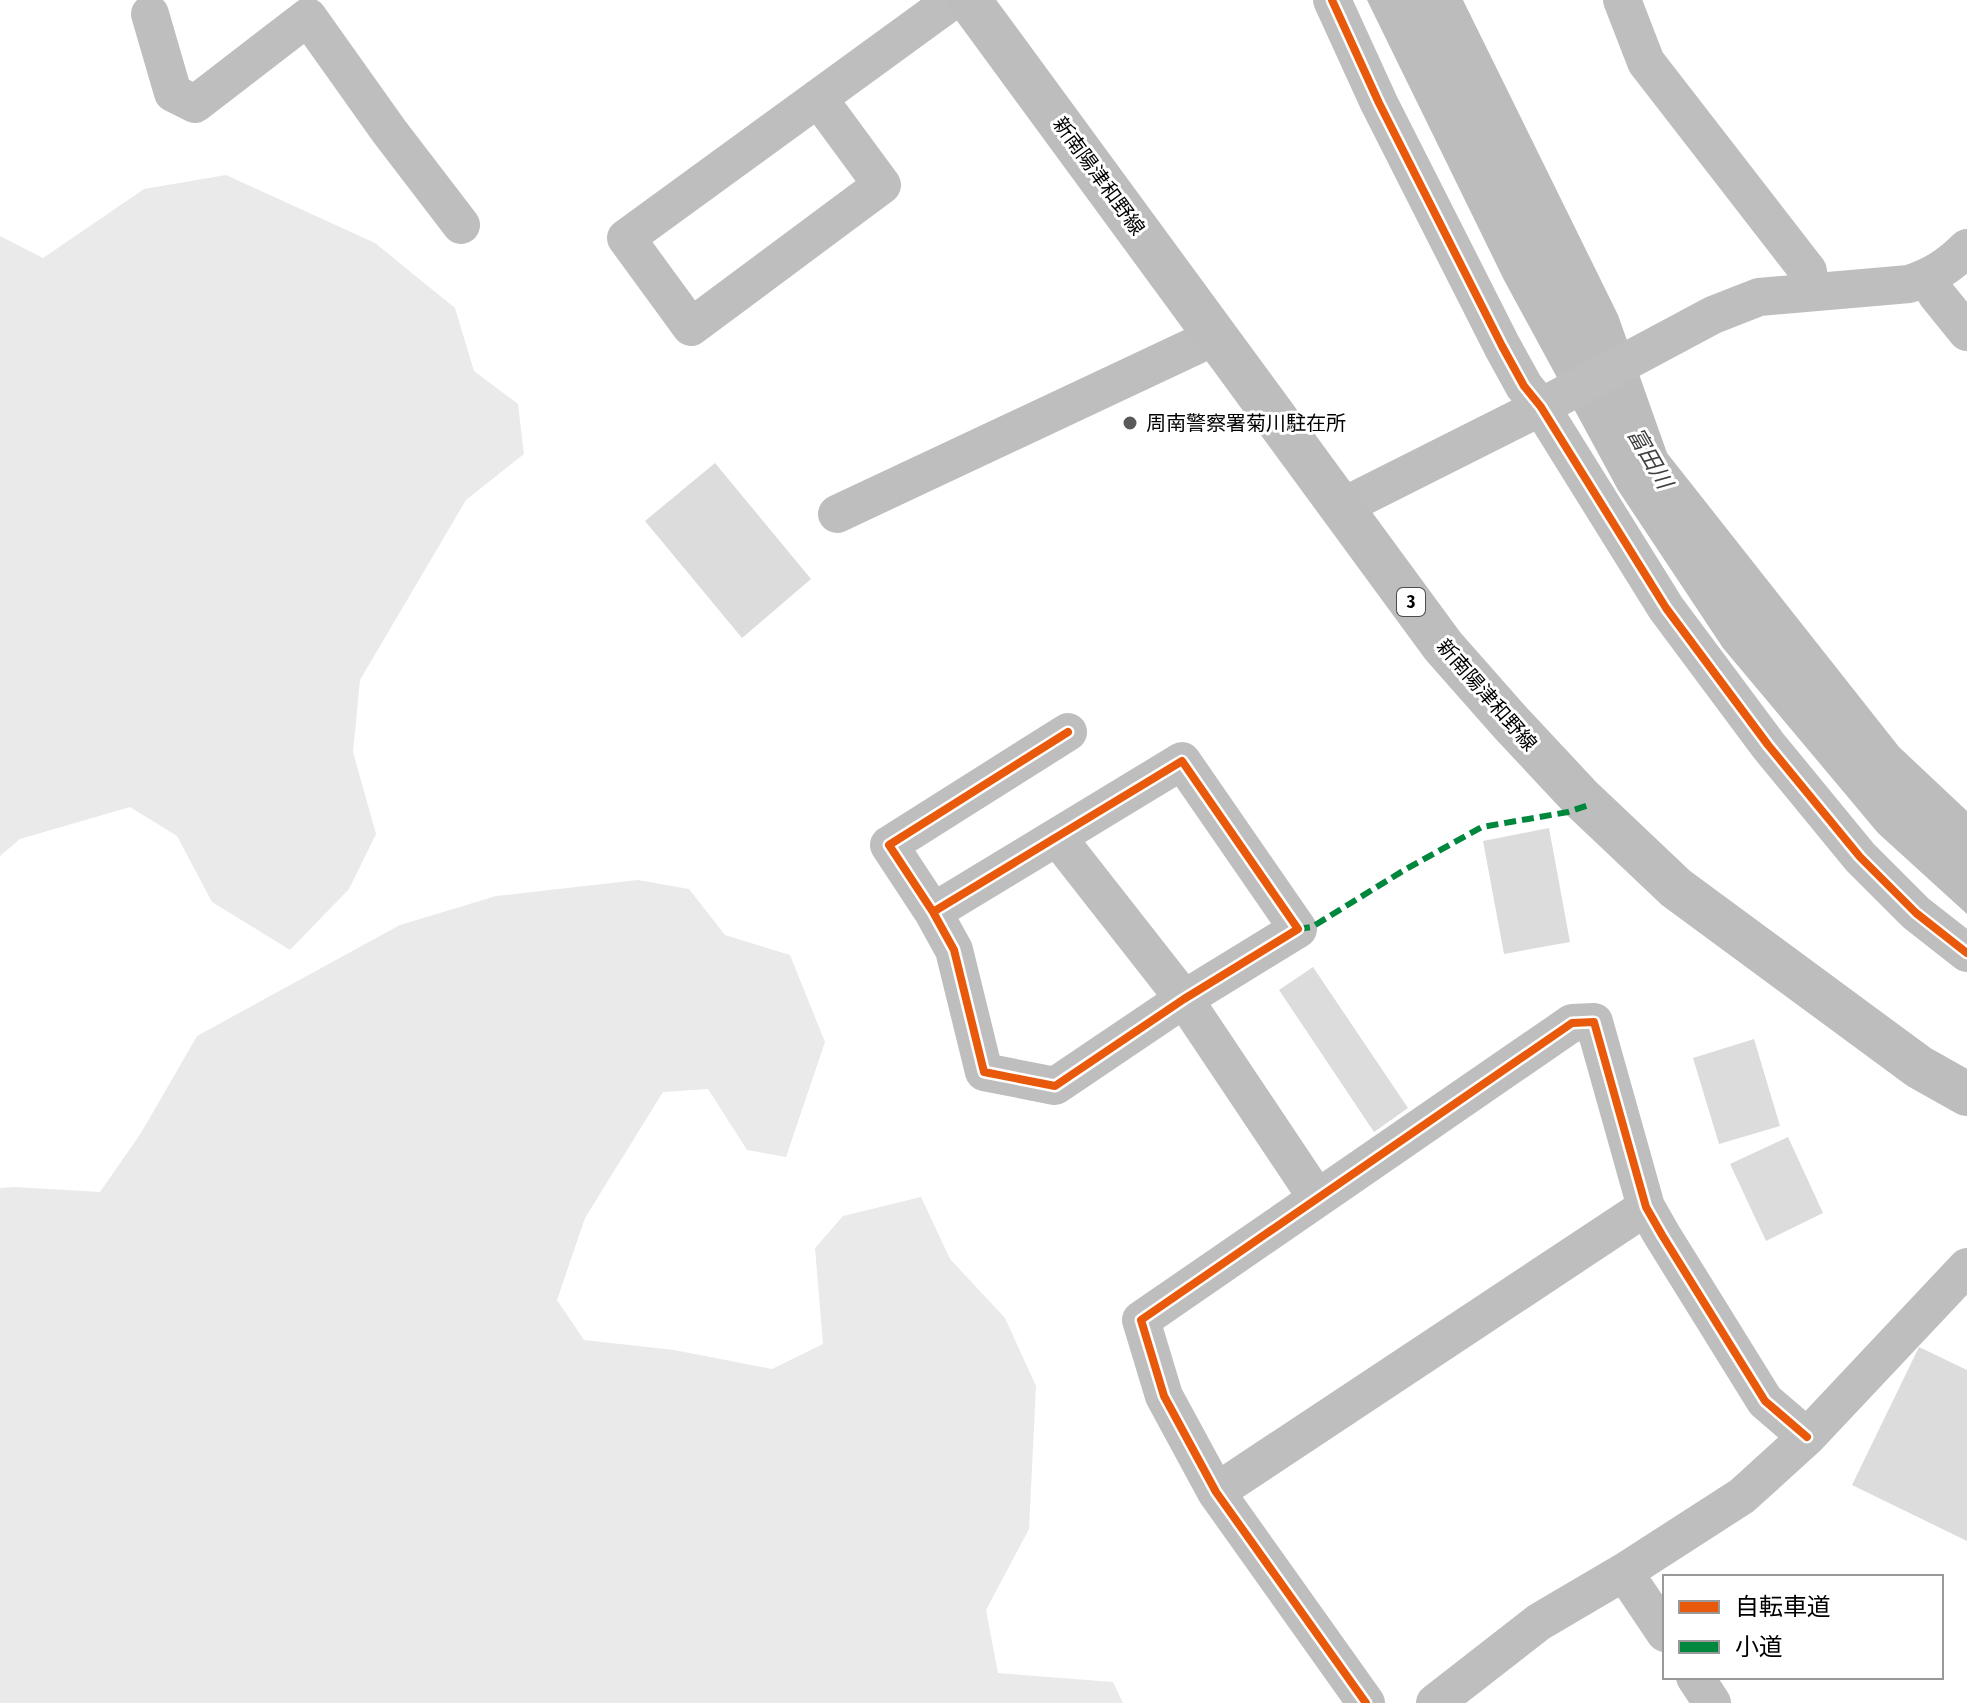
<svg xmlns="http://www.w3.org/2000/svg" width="1967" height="1703" font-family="'Fira Sans Condensed','Noto Sans JP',sans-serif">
	<rect width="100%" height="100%" fill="#fff"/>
	<path fill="#eaeaea" d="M226 175 375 243 455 308 474 371 518 404 524 454 466 500 360 680 353 752 376 834 349 889 290 950 212 902 177 836 130 807 20 839 0 856V236L43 258 144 189Z
		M638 880 689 889 725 935 790 955 825 1042 786 1157 747 1150 708 1089 663 1092 585 1218 557 1300 584 1340 674 1350 772 1369 823 1344 815 1248 843 1216 921 1197 950 1259 1005 1318 1036 1386 1029 1529 986 1610 998 1673 1113 1682 1123 1703H0V1188L14 1187 100 1192 141 1133 197 1036 400 925 496 896Z"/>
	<path fill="#bcbcbc" d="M1367 0H1463L1618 315 1667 453 1899 747 1967 811V914L1878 833 1723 648 1618 490 1504 280Z"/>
	<path fill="#dcdcdc" d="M715 463 811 579 742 638 645 521Z
		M1549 828 1570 942 1504 954 1483 841Z
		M1313 967 1408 1108 1374 1132 1279 990Z
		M1754 1039 1780 1126 1719 1144 1693 1058Z
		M1788 1137 1823 1213 1766 1241 1730 1164Z
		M1919 1347 1967 1370V1541L1852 1485Z"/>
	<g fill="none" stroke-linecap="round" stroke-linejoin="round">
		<path stroke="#bebebe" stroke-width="38" d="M1332 0 1379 103 1502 346 1524 386 1541 407 1666 608 1768 745 1860 857 1916 913 1967 953
			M1622 0 1646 62 1808 271 1810 292
			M150 14 173 93 195 104 308 17 389 131 461 225
			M818 98 882 185 691 327 626 238 953 0
			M1927 278 1937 295 1967 332
			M1342 507 1541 407 1713 315 1759 297 1909 284C1933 276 1949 266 1967 248
			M837 514 1216 336
			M1057 837 1184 999 1317 1198
			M933 912 954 950 984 1072 1055 1086 1184 999 1298 929 1182 761 933 912 889 845 1068 732
			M1216 1492 1646 1207
			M1624 1572 1665 1633
			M1695 1677 1712 1703
			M1366 1703 1216 1492 1164 1396 1141 1320 1572 1023 1594 1022 1646 1207 1662 1235 1765 1401 1807 1437
			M1435 1703 1539 1622 1624 1572 1742 1496 1807 1437 1967 1267"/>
		<path stroke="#bdbdbd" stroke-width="44" d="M969 0 1443 646 1510 722 1581 798 1676 888 1919 1067 1967 1094"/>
		<path stroke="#00873e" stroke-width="6" stroke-dasharray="12 6" stroke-linecap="butt" d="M1298 929 1312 927 1406 869 1482 827 1568 812 1589 805"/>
		<g stroke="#fff" stroke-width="13">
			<path id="cycleway" d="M1332 0 1379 103 1502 346 1524 386 1541 407 1666 608 1768 745 1860 857 1916 913 1967 953
				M933 912 954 950 984 1072 1055 1086 1184 999 1298 929 1182 761 933 912 889 845 1068 732
				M1366 1703 1216 1492 1164 1396 1141 1320 1572 1023 1594 1022 1646 1207 1662 1235 1765 1401 1807 1437"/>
		</g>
		<use href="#cycleway" stroke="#e8590c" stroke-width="8"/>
	</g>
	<circle fill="#595959" stroke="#fff" stroke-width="3" cx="1130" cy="423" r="8"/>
	<g text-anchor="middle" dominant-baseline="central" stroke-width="6" stroke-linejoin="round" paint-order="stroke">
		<rect fill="#fff" stroke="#4c4c4c" stroke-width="2" x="1397" y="588" width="28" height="28" rx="6"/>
		<g font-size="18" font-weight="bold" fill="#000">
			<text x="1411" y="602">3</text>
		</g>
		<g font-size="20" fill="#000" stroke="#fff">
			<text transform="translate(1099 176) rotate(54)">新南陽津和野線</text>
			<text transform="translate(1487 695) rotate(49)">新南陽津和野線</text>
		</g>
		<g font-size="20" fill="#000" stroke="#fff" text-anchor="start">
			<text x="1146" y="423">周南警察署菊川駐在所</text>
		</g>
		<g font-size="22" font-style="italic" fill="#404040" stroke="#fff">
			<text transform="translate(1650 458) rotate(60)">富田川</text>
		</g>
	</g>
	<rect x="1663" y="1575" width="280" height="104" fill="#ffffff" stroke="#999999" stroke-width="2"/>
	<rect x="1679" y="1601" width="40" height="12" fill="#e8590c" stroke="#999999" stroke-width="2"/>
	<text x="1735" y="1615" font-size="24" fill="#000000">自転車道</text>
	<rect x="1679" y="1641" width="40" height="12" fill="#00873e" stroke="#999999" stroke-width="2"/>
	<text x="1735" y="1655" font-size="24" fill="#000000">小道</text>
</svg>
